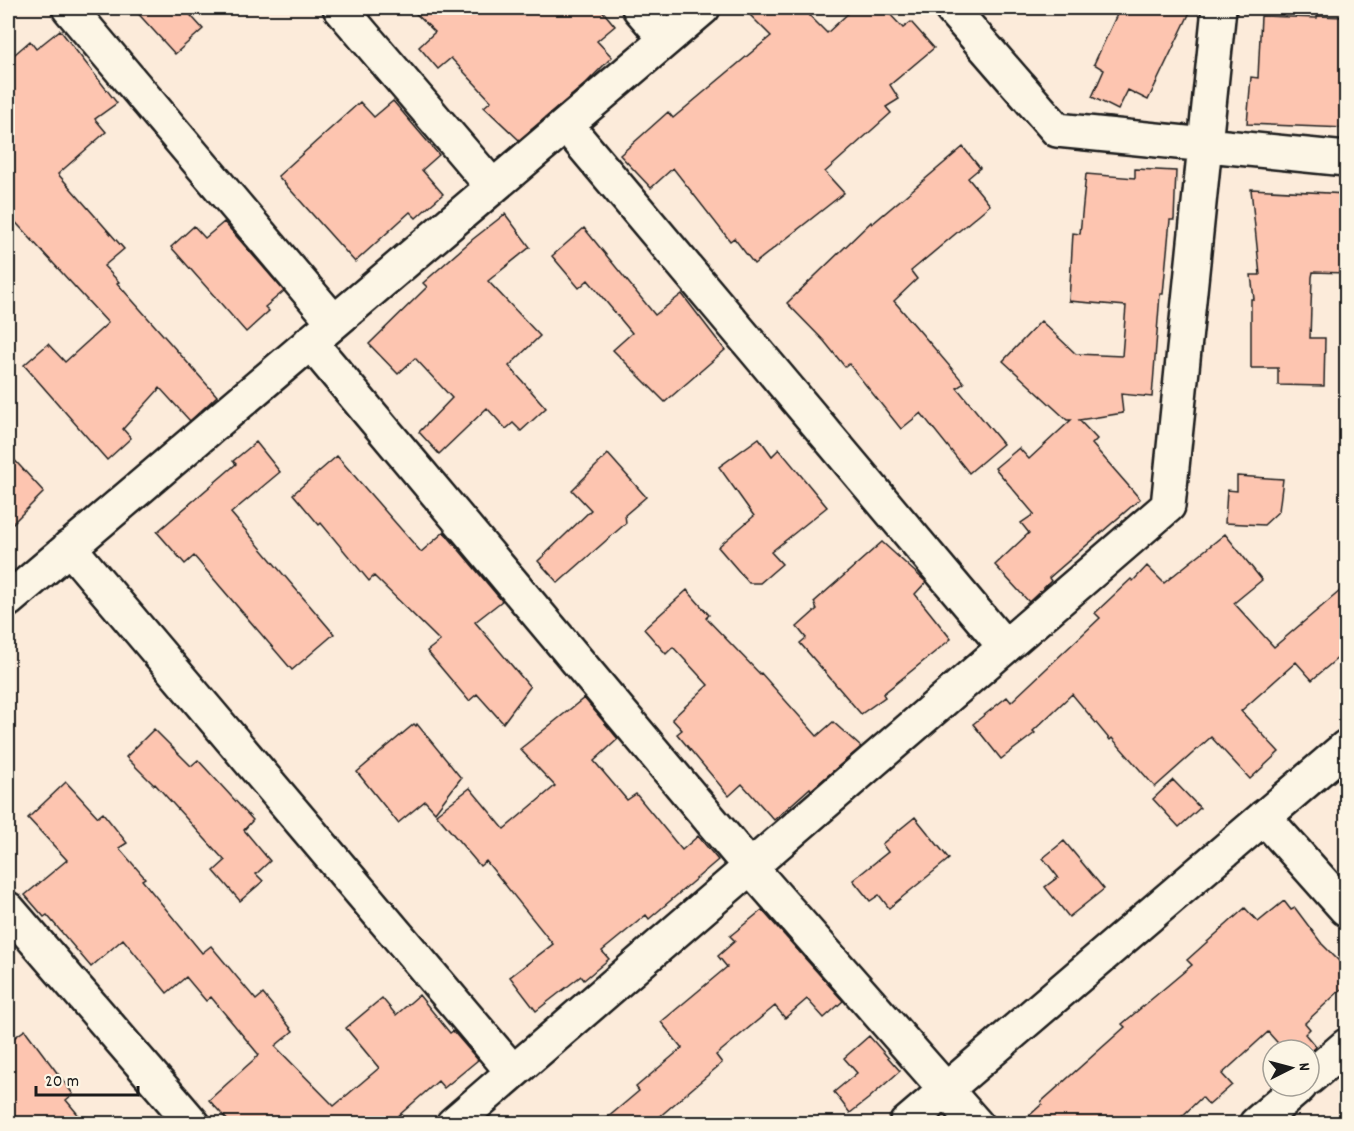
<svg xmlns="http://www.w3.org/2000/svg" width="1354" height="1131" font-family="Dekko,sans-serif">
	<rect width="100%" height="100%" fill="#fcebda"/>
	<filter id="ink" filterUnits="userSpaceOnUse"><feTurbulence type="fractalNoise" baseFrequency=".0167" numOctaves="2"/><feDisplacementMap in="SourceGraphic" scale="12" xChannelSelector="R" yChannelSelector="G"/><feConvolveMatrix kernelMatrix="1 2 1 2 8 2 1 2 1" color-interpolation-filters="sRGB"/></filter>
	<g filter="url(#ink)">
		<path fill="#fdc5b0" stroke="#1c1c1c" stroke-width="1.5" d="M133 8H184L203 29 175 54Z
			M410 8H600L615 26 597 41 612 57 585 84 519 140 484 107 491 101 451 58 438 69 419 47 435 32Z
			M743 8H802L827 33 854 8H884L903 28 911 22 934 48 890 85 899 99 886 107 891 113 825 172 844 193 754 264 734 238 730 241 673 168 651 188 620 155 668 112 673 118 771 36Z
			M1120 8H1192L1148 100 1128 90 1118 110 1092 97 1104 70 1094 64Z
			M1261 16 1317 18V16L1347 17V128L1247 124 1251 77 1258 78Z
			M60 30 117 103 95 119 106 132 58 174 124 249 104 266 119 282 117 283 217 396 190 421 160 388 123 429 131 438 107 460 24 365 48 344 65 362 108 323 8 214V60L30 41 36 49Z
			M393 101 439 155 422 170 443 194 416 218 410 212 355 262 278 176 360 102 374 117Z
			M963 147 980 168 968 178 990 205 911 271 917 279 894 301 964 383 957 388 1003 444 969 473 921 413 901 429 849 364 845 367 824 341 787 303 871 222 872 224Z
			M1135 169 1176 171 1174 220H1170L1163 294H1160L1152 397 1121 394 1123 413 1079 420 1097 439 1092 444 1140 499 1049 578 1051 581 1029 602 995 565 1029 533 1021 523 1034 514 995 468 1019 448 1029 459 1071 420H1067L1003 361 1041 321 1076 354 1122 356 1126 306 1069 301 1073 233 1080 234 1086 174 1135 178Z
			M1251 189 1347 194V273L1313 272 1312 277 1310 338H1325L1324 386 1278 385V368H1251V299H1254L1251 275H1260Z
			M505 214 530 247 488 281 540 336 509 366 546 408 521 431 513 423 506 429 487 408 439 454 419 432 452 398 415 358 398 374 369 344 427 287 423 283 473 239Z
			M224 222 284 291 265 307 269 311 246 332 171 247 194 226 205 238Z
			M584 228 655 315 682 294 725 350 665 402 613 350 632 333 588 280 579 288 552 256Z
			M759 438 772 456 779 449 827 507 771 552 782 564 760 583H749L718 547 754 516 719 467Z
			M256 442 280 472 231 513 334 634 292 670 194 556 185 564 157 532 236 464 233 461Z
			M8 453 44 492 8 528Z
			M608 454 646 497 625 515 626 523 558 583 538 561 591 510 572 490Z
			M337 456 421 552 444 532 502 601 475 622 530 687 503 723 477 694 469 701 427 651 440 641 374 576 369 581 321 523 319 525 293 494Z
			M1237 476 1283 479 1279 511 1264 525 1225 523 1227 490 1237 491Z
			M1225 534 1262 580 1234 603 1274 647 1347 585V650L1312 680 1296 662 1241 711 1279 752 1250 779 1211 737 1155 787 1112 738 1110 740 1072 694 1033 731 1035 733 1001 759 973 724 1007 697 1011 702 1100 618 1095 613 1131 579 1133 581 1147 566 1164 583Z
			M882 542 926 582 915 594 951 639 883 694 885 697 861 714 800 643 806 638 797 627 817 609 814 602Z
			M687 590 709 615 706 618 760 674 761 673 817 736 833 722 861 747 811 790 810 788 774 820 742 784 729 796 677 734 682 730 672 719 708 685 673 647 666 654 644 629Z
			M584 698 618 739 594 761 627 800 636 794 682 850 698 836 718 860 649 919 646 915 602 951 609 959 584 980 581 976 536 1011 510 977 553 944 486 861 480 866 436 814 470 788 504 829 555 786 520 749Z
			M414 724 416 726 417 724 461 778 435 812 425 801 398 823 357 772Z
			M154 729 191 766 198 760 253 820 244 830 270 861 256 874 263 881 240 901 214 871 225 861 155 784 154 785 126 757Z
			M1173 780 1200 808 1179 827 1153 799Z
			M66 782 98 817 103 813 127 843 119 848 145 878 142 880 202 953 211 946 256 1000 263 994 293 1031 275 1046 334 1106 379 1068 346 1028 382 998 396 1015 419 995 450 1033 453 1031 478 1060 444 1088 438 1081 389 1124H231L209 1100 259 1055 211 997 206 1001 186 977 167 993 123 939 91 967 47 915 44 917 25 895 67 860 28 818Z
			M915 817 949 859 889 908 879 895 870 901 853 880 888 852 882 844Z
			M1064 841 1104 889 1069 917 1045 887 1058 877 1043 858Z
			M1284 901 1291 910 1295 908 1322 944 1347 969V984L1305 1023 1310 1029 1305 1034 1316 1047 1313 1050H1284L1268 1032 1222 1074 1232 1085 1209 1105 1202 1097 1174 1124H1020L1042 1104 1041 1102 1125 1027 1122 1024 1192 965 1187 960 1245 908 1258 922Z
			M762 910 843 1001 824 1018 807 999 785 1018 775 1006 716 1055 722 1063 651 1124H600L639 1091 636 1087 682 1048 661 1022 727 967 718 956 735 941 730 936Z
			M25 1030 73 1094 66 1100 86 1124H8V1042Z
			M869 1036 900 1071 868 1099 850 1113 834 1092 857 1073 844 1058Z"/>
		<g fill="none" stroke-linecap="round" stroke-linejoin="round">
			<g stroke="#1c1c1c" stroke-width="38">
				<path id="minor" d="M69 8 334 322
					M340 8 493 187
					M639 8 666 39
					M951 8 1057 130 1346 159
					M566 125 1005 647
					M310 342 750 867 976 1124
					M69 547 513 1072
					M8 600 703 8
					M1264 817 1346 909
					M8 909 193 1124
					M1309 1078 1346 1046
					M453 1124 1168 506 1219 8
					M906 1124 1346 747
					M1256 1124 1300 1086"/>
			</g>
			<use href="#minor" stroke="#fcf5e5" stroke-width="33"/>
		</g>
	</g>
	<rect width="1354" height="1131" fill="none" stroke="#fcf5e5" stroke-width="30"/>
	<rect x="15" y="15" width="1324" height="1101" fill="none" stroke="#1c1c1c" stroke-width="2" filter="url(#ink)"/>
	<g transform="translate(1291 1068) rotate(84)"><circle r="28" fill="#fcf5e5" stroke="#a29e95" stroke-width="1.5"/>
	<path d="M0-4.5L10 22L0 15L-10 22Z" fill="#1c1c1c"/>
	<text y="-9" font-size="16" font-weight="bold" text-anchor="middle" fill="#1c1c1c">N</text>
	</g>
	<path d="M36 1086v9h102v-9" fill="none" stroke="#1c1c1c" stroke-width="3"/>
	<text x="45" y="1086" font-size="18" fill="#1c1c1c" stroke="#fcf5e5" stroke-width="4.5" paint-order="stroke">20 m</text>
</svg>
